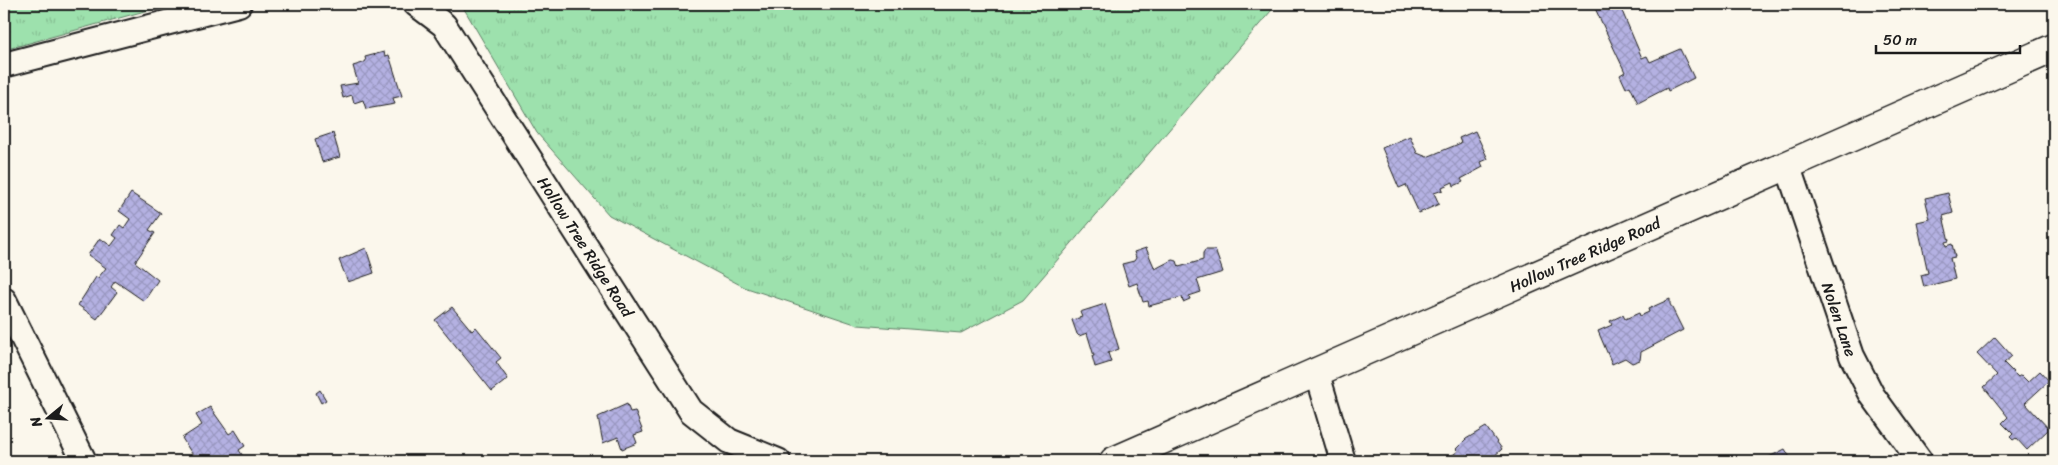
<svg xmlns="http://www.w3.org/2000/svg" width="2058" height="465" font-family="Sriracha,sans-serif">
	<defs>
		<pattern id="grass-tufts" width="24" height="20" patternUnits="userSpaceOnUse" patternTransform="scale(1.25)"><rect width="24" height="20" fill="#9de1ad"/><path d="M3 7l-1-3M5 7V3M7 7l1-3M15 17l-1-3M17 17v-4M19 17l1-3" fill="none" stroke="#87c094"/></pattern>
		<pattern id="building-cross-hatch" width="8" height="8" patternUnits="userSpaceOnUse" patternTransform="scale(1.25)"><rect width="8" height="8" fill="#b4b1e2"/><path d="M0 0l8 8M0 8l8-8" fill="none" stroke="#9a98c1"/></pattern>
	</defs>
	<rect width="100%" height="100%" fill="#fbf7ec"/>
	<filter id="ink" filterUnits="userSpaceOnUse"><feTurbulence type="fractalNoise" baseFrequency=".02" numOctaves="2"/><feDisplacementMap in="SourceGraphic" scale="10" xChannelSelector="R" yChannelSelector="G"/><feConvolveMatrix kernelMatrix="1 2 1 2 8 2 1 2 1" color-interpolation-filters="sRGB"/></filter>
	<g filter="url(#ink)">
		<path fill="url(#grass-tufts)" stroke="#5c7e64" d="M4 4H170L4 50Z
			M459 4H1277L1023 300 961 333 858 325 744 287 609 215 537 133 463 7Z"/>
		<path fill="url(#building-cross-hatch)" stroke="#1c1c1c" d="M1593 4H1619L1642 58 1647 56 1650 62 1680 49 1694 78 1668 91 1667 88 1638 103 1630 86 1626 88 1620 75 1625 72Z
			M384 52 385 56 389 55 402 96 393 98 395 104 366 109 363 100 354 103 352 95 343 98 340 86 358 83 353 66 363 63 366 61 365 57Z
			M1475 131 1488 159 1481 162 1483 167 1461 179 1463 182 1454 186 1453 182 1442 187 1443 190 1434 193 1439 204 1419 213 1406 185 1399 188 1382 148 1410 136 1417 153 1427 157 1461 143 1459 138Z
			M333 133 340 157 322 162 315 139Z
			M131 193 161 213 149 230 155 233 135 262 158 280 144 301 115 281 111 287 117 292 97 319 78 305 96 277 98 278 106 268 88 255 100 238 111 246 117 238 113 235 120 225 124 228 130 219 119 211Z
			M1948 193 1953 213 1943 216 1949 241 1945 242 1946 246 1952 244 1955 257 1950 258 1955 279 1924 287 1921 275 1928 273 1917 222 1930 219 1925 198Z
			M366 248 374 273 348 282 339 260Z
			M1146 248 1155 269 1172 260 1177 261 1179 267 1203 260V253L1205 250H1215L1223 272 1197 280 1201 292 1189 296 1190 299 1183 302 1182 297 1149 306 1148 301 1143 302 1137 283 1129 286 1122 264 1134 261 1136 258 1134 252Z
			M1670 299V304L1683 330 1641 352 1640 360 1632 363 1625 358 1612 364 1598 331 1612 325 1610 321 1623 315 1625 319 1639 313 1640 316 1649 312 1648 309Z
			M1105 304 1119 349 1108 353 1111 362 1095 367 1092 356H1094L1087 333 1079 336 1077 334 1072 320 1082 317 1080 312Z
			M452 307 472 331 476 327 501 358 496 362 508 379 492 391 435 320Z
			M1995 337 2012 356 2004 363 2018 377 2021 375 2028 382 2040 371 2049 381 2025 403 2049 429 2027 450 2016 438 2013 440 2010 437 2013 434 2002 423 2008 417 1984 387 1997 375 1977 354Z
			M320 390 326 400 321 403 316 393Z
			M627 404 630 412 635 411 643 432 634 435 637 443 622 449 618 437 603 443 598 417Z
			M210 407 229 434 235 430 245 446 239 450 246 461H192L191 459 194 457 182 438 202 425 196 415Z
			M1486 427 1502 449 1492 458 1493 460 1448 461 1446 460 1458 451 1456 449 1466 439Z
			M1785 449 1792 461H1761Z"/>
		<g fill="none" stroke-linecap="round" stroke-linejoin="round">
			<g stroke="#1c1c1c" stroke-width="28">
				<g id="street">
					<path id="s1" d="M416 4 444 25 691 411 729 441 778 461"/>
					<path d="M4 65 239 4"/>
					<path id="s2" d="M1787 164 1852 356 1872 395 1920 461"/>
					<path d="M4 300 84 461"/>
					<path d="M1316 371 1343 461"/>
				</g>
			</g>
			<g stroke="#1c1c1c" stroke-width="31">
				<g id="secondary">
					<path id="s3" d="M1114 461 2054 48"/>
				</g>
			</g>
			<use href="#street" stroke="#fbf7ec" stroke-width="24"/>
			<use href="#secondary" stroke="#fbf7ec" stroke-width="28"/>
		</g>
	</g>
	<g text-anchor="middle" dominant-baseline="central" stroke-width="4" stroke-linejoin="round" paint-order="stroke">
		<g font-size="16" fill="#1c1c1c" stroke="#fbf7ec">
			<text stroke="none"><textPath href="#s1" startOffset="298">Hollow Tree Ridge Road</textPath></text>
			<text stroke="none"><textPath href="#s3" startOffset="514">Hollow Tree Ridge Road</textPath></text>
			<text stroke="none"><textPath href="#s2" startOffset="164">Nolen Lane</textPath></text>
		</g>
	</g>
	<rect width="2058" height="465" fill="none" stroke="#fbf7ec" stroke-width="20"/>
	<rect x="10" y="10" width="2038" height="445" fill="none" stroke="#1c1c1c" stroke-width="2" filter="url(#ink)"/>
	<g transform="translate(48 418) rotate(252)" stroke="#fbf7ec" stroke-width="4" paint-order="stroke">
	<path d="M0-4L9 19L0 12L-9 19Z" fill="#1c1c1c"/>
	<text y="-8" font-size="14" font-weight="bold" text-anchor="middle" fill="#1c1c1c">N</text>
	</g>
	<path d="M1876 45v8h144v-8" fill="none" stroke="#1c1c1c" stroke-width="2.5"/>
	<text x="1883" y="45" font-size="15" fill="#1c1c1c" stroke="#fbf7ec" stroke-width="4" paint-order="stroke">50 m</text>
</svg>
